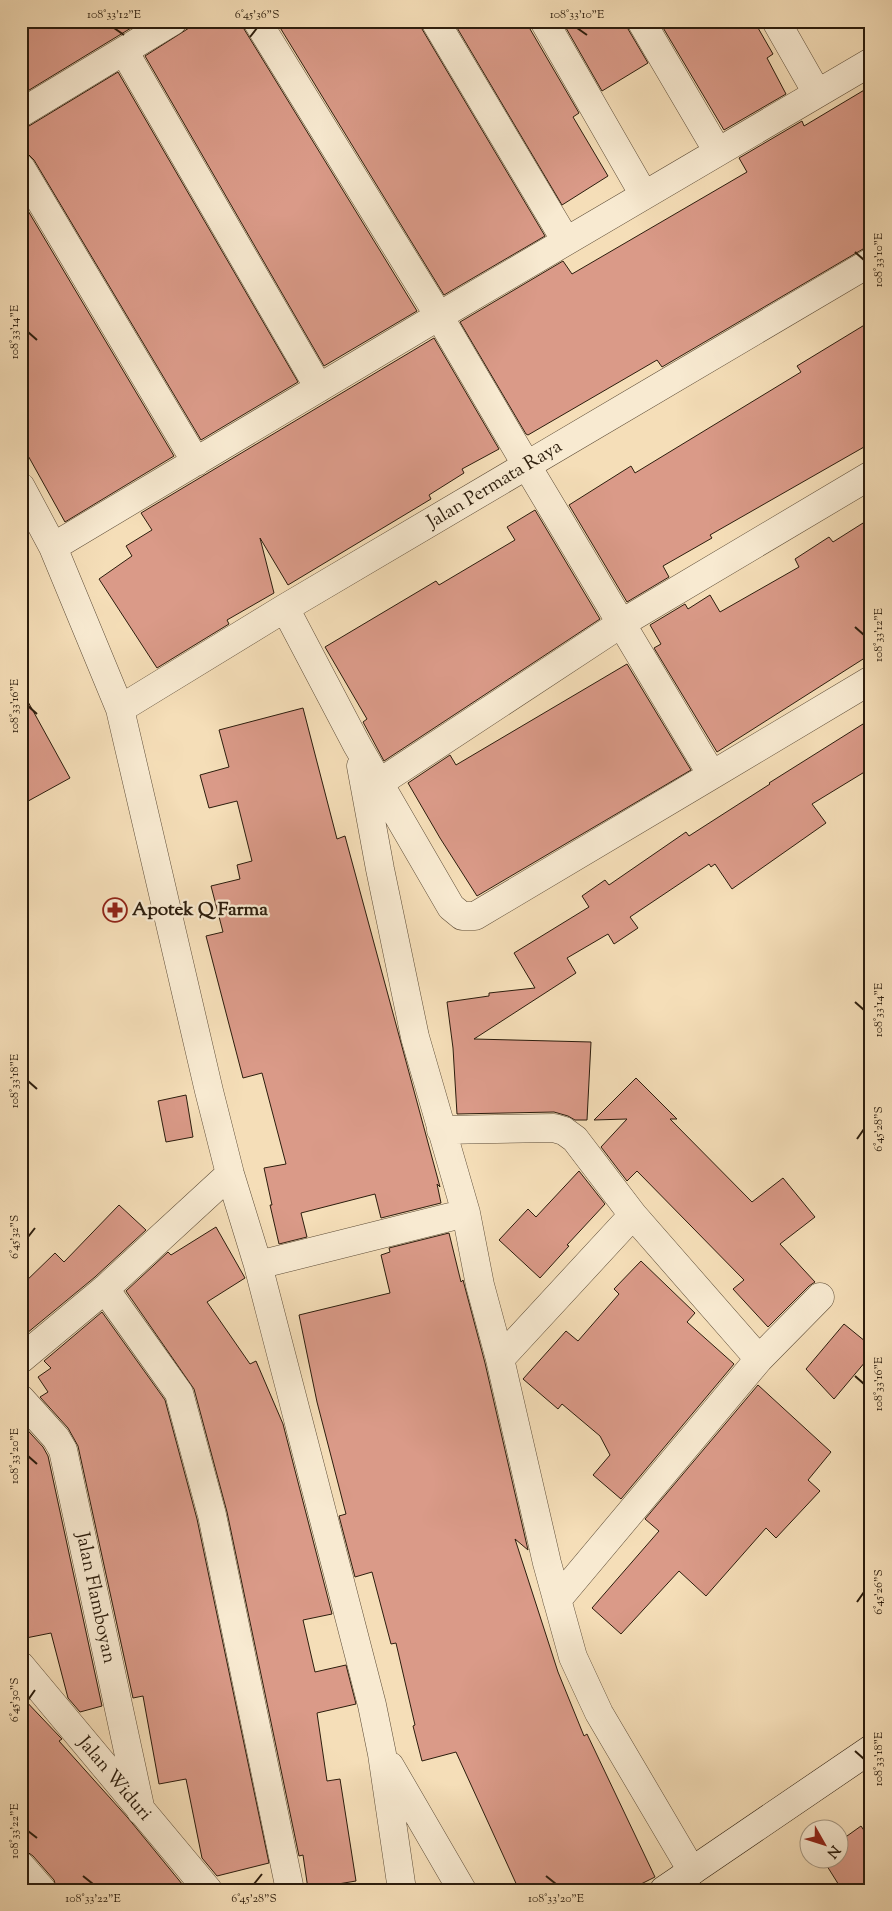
<svg xmlns="http://www.w3.org/2000/svg" width="892" height="1911" font-family="'Sorts Mill Goudy',serif">
	<rect width="100%" height="100%" fill="#f5deb8"/>
	<filter id="stains"><feTurbulence type="fractalNoise" baseFrequency=".004" numOctaves="4"/><feColorMatrix values="0 0 0 0 .2 0 0 0 0 .09 0 0 0 0 .02 0 0 0 .5 -.17"/></filter>
	<radialGradient id="worn" r=".72"><stop offset=".6" stop-color="#630" stop-opacity="0"/><stop offset="1" stop-color="#630" stop-opacity=".3"/></radialGradient>
	<path fill="#da9a88" stroke="#2c1d0d" d="M21 21H134L136 25 21 95Z
		M200 21H241L244 29 417 311 324 366 145 56Z
		M276 21H419L422 29 545 236 444 295Z
		M453 21H528L530 29 579 113 573 117 608 176 562 205Z
		M562 21H625L628 29 648 63 602 91Z
		M659 21H754L773 54 767 58 786 94 724 130Z
		M118 72 298 382 201 440 34 160 29 155 21 152V129L29 126Z
		M871 86V246L863 249 662 367 657 360 528 435 526 434 460 322 563 261 572 274 747 172 739 158 802 121 804 126Z
		M21 199 174 456 65 522 21 443Z
		M871 321V443L710 535 712 538 663 566 669 577 627 602 569 505 631 466 635 473 801 372 797 366Z
		M434 338 499 449 462 469 464 473 429 495 431 499 288 585 260 538 274 593 227 620 229 624 157 668 99 579 132 556 126 546 152 530 141 513Z
		M535 510 600 619 384 761 363 722 367 719 325 647 436 581 439 585 515 540 507 527Z
		M871 518V654L717 752 654 648 661 644 650 625 685 604 688 609 710 595 720 612 799 567 795 559 829 537 833 542Z
		M627 664 691 770 477 896 440 838 408 783 450 755 456 765Z
		M21 689 70 778 21 805Z
		M303 708 337 839 345 836 440 1187 437 1184 441 1203 381 1218 375 1194 301 1213 307 1237 279 1244 270 1205H272L264 1168 286 1164 262 1073 243 1078 206 936 223 932 211 886 240 879 237 865 252 861 237 801 209 808 200 775 229 767 219 730Z
		M863 724 871 737V768L812 804 826 823 732 889 715 864 711 867 709 864 630 917 638 928 614 944 608 934 567 958 576 973 474 1039 591 1042 587 1120H575L568 1116 554 1112 457 1114 453 1048 447 1002 489 996V993L535 988 514 953 589 907 582 896 605 880 609 885 686 832 689 836 770 784 769 783Z
		M636 1078 677 1119H670L752 1202 783 1178 815 1217 780 1244 815 1282 809 1286 768 1327 733 1289 744 1280 637 1171 627 1181 601 1147 627 1119 594 1120Z
		M186 1095 193 1137 166 1142 158 1101Z
		M579 1171 605 1204 567 1245 569 1246 540 1278 499 1240 528 1209 536 1217Z
		M119 1205 146 1230 95 1277 21 1338V1286L55 1253 64 1262Z
		M216 1227 245 1278 207 1302 250 1364 256 1361 283 1424 332 1614 303 1620 315 1672 346 1665 356 1704 317 1713 327 1781 340 1779 356 1881 308 1889 303 1855 299 1856 227 1512 194 1389 126 1291 168 1252 171 1255Z
		M449 1233 461 1282 463 1280 485 1363 528 1550 515 1539 558 1672 584 1736 587 1734 655 1877 629 1890H519L456 1752 422 1761 413 1726 415 1725 396 1643 391 1644 372 1572 355 1577 339 1516 346 1514 317 1402 299 1315 390 1293 381 1255 390 1252 389 1248Z
		M641 1261 695 1313 687 1322 734 1364 621 1499 593 1475 610 1455 600 1436 562 1404 558 1409 523 1379 566 1331 578 1341 619 1294 614 1289Z
		M102 1312 165 1400 197 1519 269 1863 217 1876 202 1858 186 1779 159 1784 143 1696 133 1698 78 1446 68 1428 40 1397 48 1392 38 1377 51 1368 44 1361Z
		M844 1324 871 1346V1355L834 1399 806 1369Z
		M758 1385 831 1452 808 1480 820 1491 776 1538 766 1528 706 1596 679 1571 621 1634 592 1608 659 1531 645 1519Z
		M21 1423 43 1447 48 1456 102 1706 80 1712 68 1698 51 1633 21 1639Z
		M21 1696 60 1737 62 1739 59 1741 128 1818 187 1890H57L54 1880 33 1856 26 1851H21Z
		M861 1826 871 1841V1890H842L822 1858H840V1841Z"/>
	<g fill="none" stroke-linecap="round" stroke-linejoin="round">
		<g stroke="#5e4d38" stroke-width="29">
			<path id="street" d="M257 21 439 316 527 466 712 775 475 916H462L451 907 357 745 285 608
				M435 21 566 241
				M544 21 644 195
				M641 21 718 152
				M776 21 817 93
				M124 51 319 388
				M21 113 173 21
				M21 168 196 462
				M21 487 53 547 120 709 209 1091 230 1174 258 1265 372 1705 382 1754 402 1890
				M53 547 439 316 871 62
				M120 709 285 608 871 262
				M361 766 380 869 415 1037 466 1213 480 1285 500 1359 547 1563 573 1657 599 1713 692 1871
				M712 775 871 680
				M379 783 622 623 871 475
				M441 1130 554 1128 564 1131 575 1139 633 1215 759 1359 820 1297
				M258 1265 466 1213
				M105 1289 179 1393 212 1515 290 1890
				M21 1359 105 1289 230 1174
				M500 1359 633 1215
				M21 1399 56 1438 63 1450 141 1811
				M557 1600 759 1359
				M21 1666 208 1890
				M390 1766 462 1890
				M21 1866 42 1890"/>
		</g>
		<g stroke="#2c1d0d" stroke-width="29">
			<path id="secondary" d="M664 1890 871 1749"/>
		</g>
		<use href="#street" stroke="#f8ead1" stroke-width="28"/>
		<use href="#secondary" stroke="#f8ead1" stroke-width="28"/>
	</g>
	<path fill="none" stroke="#2c1d0d" stroke-width="2" d="M114 28 124 35M577 28 587 35M250 37 257 28M855 252 864 260M28 332 37 340M855 627 864 635M28 706 37 714M855 1002 864 1010M28 1081 37 1089M857 1139 864 1129M28 1237 35 1228M855 1376 864 1384M28 1456 37 1464M857 1602 864 1592M28 1700 35 1690M855 1751 864 1759M28 1831 37 1838M83 1876 93 1884M546 1876 556 1884M254 1884 262 1874"/>
	<defs>
		<g id="pharmacy-ring" transform="scale(1.25)"><circle r="9.5" fill="#f8ead1" stroke="#8f2418" stroke-width="1.5"/><path d="M-2-6h4v4h4v4h-4v4h-4v-4h-4v-4h4Z" fill="#8f2418"/></g>
	</defs>
	<g fill-rule="evenodd">
		<use href="#pharmacy-ring" x="115" y="910"/>
	</g>
	<g text-anchor="middle" dominant-baseline="central" stroke-width="4.5" stroke-linejoin="round" paint-order="stroke">
		<g font-size="19" fill="#2c1d0d" stroke="#f8ead1">
			<text transform="translate(495 485) rotate(-31)">Jalan Permata Raya</text>
			<text transform="translate(95 1598) rotate(78)">Jalan Flamboyan</text>
			<text transform="translate(114 1779) rotate(50)">Jalan Widuri</text>
		</g>
		<g font-size="19" font-weight="bold" fill="#2c1d0d" stroke="#f8ead1" text-anchor="start">
			<text x="132" y="910">Apotek Q Farma</text>
		</g>
	</g>
	<rect width="892" height="1911" fill="none" stroke="#f5deb8" stroke-width="55"/>
	<g transform="translate(824 1844) rotate(129)"><circle r="24" fill="#f8ead1" stroke="#a69883"/>
	<path d="M0-4L9 19L0 12L-9 19Z" fill="#8f2418"/>
	<text y="-8" font-size="14" font-weight="bold" text-anchor="middle" fill="#2c1d0d">N</text>
	</g>
	<rect x="28" y="28" width="836" height="1856" fill="none" stroke="#2c1d0d" stroke-width="2"/>
	<g font-size="12" text-anchor="middle" fill="#2c1d0d">
		<text x="114" y="18">108°33'12"E</text>
		<text x="257" y="18">6°45'36"S</text>
		<text x="577" y="18">108°33'10"E</text>
		<text transform="translate(878 260) rotate(-90)" y="4">108°33'10"E</text>
		<text transform="translate(14 332) rotate(-90)" y="4">108°33'14"E</text>
		<text transform="translate(878 635) rotate(-90)" y="4">108°33'12"E</text>
		<text transform="translate(14 706) rotate(-90)" y="4">108°33'16"E</text>
		<text transform="translate(878 1010) rotate(-90)" y="4">108°33'14"E</text>
		<text transform="translate(14 1081) rotate(-90)" y="4">108°33'18"E</text>
		<text transform="translate(878 1129) rotate(-90)" y="4">6°45'28"S</text>
		<text transform="translate(14 1237) rotate(-90)" y="4">6°45'32"S</text>
		<text transform="translate(878 1384) rotate(-90)" y="4">108°33'16"E</text>
		<text transform="translate(14 1456) rotate(-90)" y="4">108°33'20"E</text>
		<text transform="translate(878 1592) rotate(-90)" y="4">6°45'26"S</text>
		<text transform="translate(14 1700) rotate(-90)" y="4">6°45'30"S</text>
		<text transform="translate(878 1759) rotate(-90)" y="4">108°33'18"E</text>
		<text transform="translate(14 1831) rotate(-90)" y="4">108°33'22"E</text>
		<text x="93" y="1902">108°33'22"E</text>
		<text x="254" y="1902">6°45'28"S</text>
		<text x="556" y="1902">108°33'20"E</text>
	</g>
	<rect width="100%" height="100%" filter="url(#stains)"/>
	<rect width="100%" height="100%" fill="url(#worn)"/>
</svg>
